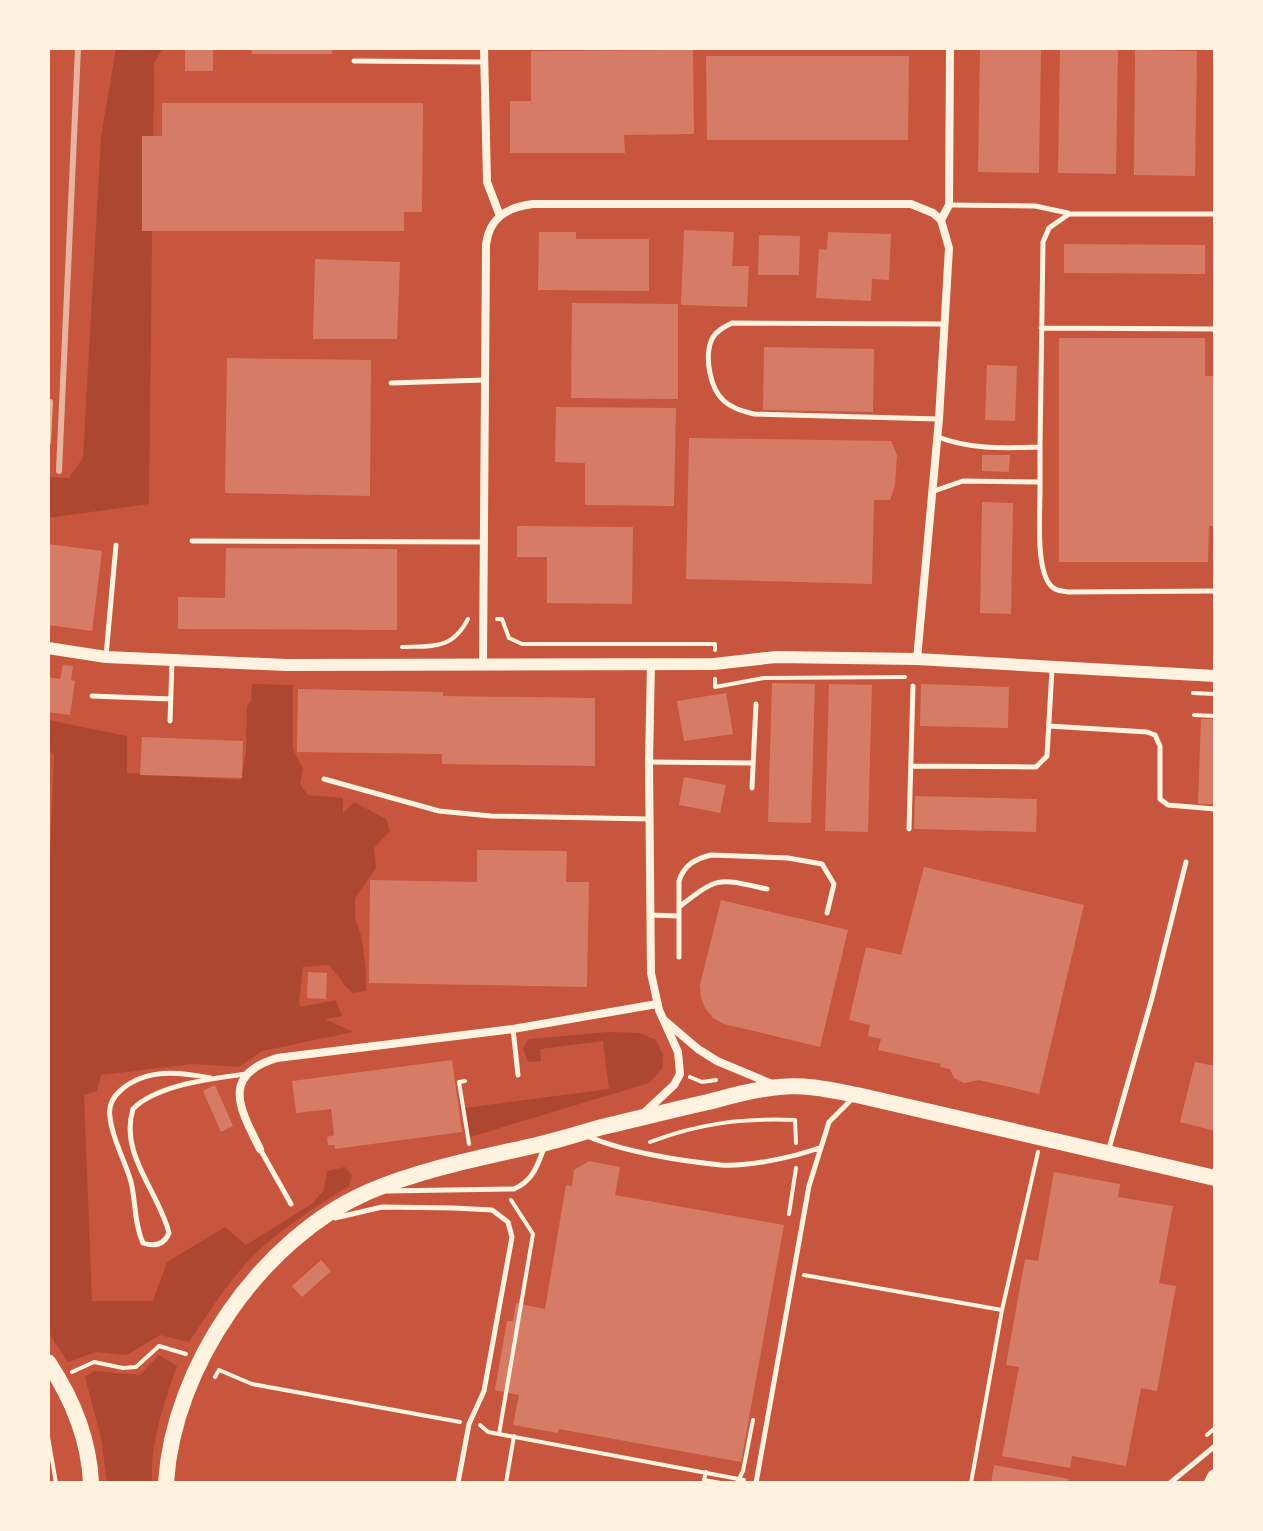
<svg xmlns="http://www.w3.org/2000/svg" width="1263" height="1531" font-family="Cabin,sans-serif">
	<rect width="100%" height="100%" fill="#c8553d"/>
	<path fill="#ae4732" d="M116 48H163L154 63 149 504 48 518V477L69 478 83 458 101 137Z
		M252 684 293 685V749L303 769 300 784 308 795 343 798V813L354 802 386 819 390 831 374 848 376 868 355 898V918L362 939 366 971V991L353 993C342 985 338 973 328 965L303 967 299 1003 301 1007 336 1000 342 1016 325 1019 353 1032 262 1051 239 1067 193 1064 101 1075 97 1091 84 1095 92 1301H153L167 1262 225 1227 246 1245 313 1203 324 1190 327 1171 345 1167 352 1175 349 1186C317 1206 285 1226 257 1252 230 1278 210 1311 189 1342L160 1335 127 1355 96 1352 68 1362 48 1332V904L54 755 48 750V720L127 736V773L241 780 246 753 247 706 251 701Z
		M608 1032 639 1033 656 1040 663 1055 662 1069 649 1083 470 1137 465 1108 609 1089 603 1041 540 1049 541 1061 528 1062 523 1048 529 1039Z
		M159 1355 177 1366C164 1403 150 1443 152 1483H107L101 1438 85 1377 94 1371 140 1375Z"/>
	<path fill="#d67c66" d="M185 48H213V71H185Z
		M251 48H332V54H252Z
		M980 49 1041 50 1039 173 978 172Z
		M1060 49 1118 50 1116 174 1058 173Z
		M693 50 694 134 624 135 625 153H510V101H531V51Z
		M1135 50 1197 51 1195 176 1134 175Z
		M706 56H909L908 140H707Z
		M162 103H423L422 212H404V231H142V136H162Z
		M684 230 734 232 732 266H749L747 307 681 305Z
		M539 232H576V239H649V291L538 290Z
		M828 232 891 234 889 280 872 279 871 301 816 298 819 249 827 250Z
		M759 235 800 236 799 275H758Z
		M1064 244 1205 245V274L1064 273Z
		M315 259 400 262 397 339H313Z
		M572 303 678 304V399L571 398Z
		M1059 338H1205V376H1215V526H1209L1208 562H1059Z
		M764 347 874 349 873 412 763 410Z
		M227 358 371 360 370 496 225 493Z
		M987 365 1017 366 1015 421 985 420Z
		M556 407 676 408 674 506 585 505V463L555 462Z
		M689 438 891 441 897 455 895 485 890 500H874L872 584 686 579Z
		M982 455H1010L1009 472 982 471Z
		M982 502 1013 503 1011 614 980 613Z
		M517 526 633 527 632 604 547 603V557H517Z
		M48 544 102 551 92 631 48 625Z
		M226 548 397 549V630L178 629V597L225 598Z
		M63 665 73 666 71 680 75 681 70 715 48 712V677L60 679Z
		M772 683 815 684 811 823 768 822Z
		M829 684 872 685 868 832 825 831Z
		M921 684 1009 687 1008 728 920 726Z
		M298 689 443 692V696L595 698V766L442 764V754L297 752Z
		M726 693 733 734 684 741 677 701Z
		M1201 719H1215V804H1198Z
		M142 737 243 741 242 778 140 775Z
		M684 777 726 785 720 813 679 805Z
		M915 796 1037 799 1036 832 914 829Z
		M477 850 567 851 566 882H589L587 987 369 983 370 880 477 882Z
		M924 867 1084 905 1039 1094 979 1080 964 1083 954 1078 950 1069 940 1067 941 1064 878 1050 881 1039 868 1036 870 1025 849 1020 866 947 901 955Z
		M721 900 848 930 820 1047 724 1024 713 1018 705 1008 701 998 700 985Z
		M308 972 327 973 326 999 307 998Z
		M452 1060 462 1132 335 1149V1145H328L327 1137 334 1135 331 1109 296 1113 292 1081Z
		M1195 1062 1215 1066V1131L1180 1122Z
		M215 1085 233 1126 221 1132 203 1091Z
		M589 1161 620 1167 615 1195 784 1225 741 1462 559 1429 558 1433 513 1425 519 1395 495 1390 507 1321H513L516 1303 545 1309 566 1185 572 1186 574 1170Z
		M1054 1172 1120 1184 1118 1197 1173 1206 1159 1283 1176 1286 1157 1391 1141 1388 1126 1466 1072 1456 1070 1468 1002 1456 1019 1367 1006 1365 1025 1259 1038 1261Z
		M321 1260 331 1271 302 1297 292 1286Z
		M994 1465 1069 1479 1068 1483H991Z"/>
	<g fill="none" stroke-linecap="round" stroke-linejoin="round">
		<path stroke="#fff3e0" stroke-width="4" d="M497 619H502L509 638 522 644H715V650
			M402 647C433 646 452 650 468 619
			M715 679V687L764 678 905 677
			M1193 693 1215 694
			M1194 715 1215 716
			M690 1077 702 1082 716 1080
			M465 1081 459 1082 469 1144
			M650 1142C700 1123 743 1118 795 1120L796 1143
			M789 1214 796 1168
			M804 1275 1002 1310
			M72 1372 94 1362 123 1368 136 1367 159 1346 186 1354
			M215 1377 219 1370 252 1384 460 1422
			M480 1425 488 1432 744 1480
			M499 1434 533 1234 511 1200
			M1207 1435 1215 1428
			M48 1437 56 1483
			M706 1472 704 1480 721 1483
			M506 1483 514 1436
			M737 1483 743 1471 753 1420
			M971 1483 1002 1310 1038 1152"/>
		<path stroke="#fff3e0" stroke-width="5" d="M354 61 484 62
			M949 205 1035 206 1068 213
			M1041 328 1215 329
			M391 383 484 380
			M938 419 754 414C743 411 733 409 724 401 710 389 704 356 712 339 716 331 724 327 732 323L944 324
			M938 437C972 450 1005 448 1040 447L1043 242 1049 228 1069 214H1215
			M1040 447V482
			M931 492 963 481 1040 482C1041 506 1033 577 1055 589 1059 591 1063 591 1068 592L1215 591
			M192 541 483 542
			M106 656 116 545
			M92 696 171 699
			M170 721 172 662
			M1049 726 1147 732 1155 735 1160 746V799L1168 805 1215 809
			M650 762 753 763
			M912 766 1036 767 1047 756 1052 669
			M324 779 439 811 491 816 649 819
			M752 788 756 704
			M909 829 913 686
			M679 907C719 876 717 878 767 889
			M651 915 679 916
			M679 957V881C684 865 695 859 711 855L788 858 822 864 834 884 827 913
			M513 1029 518 1075
			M210 1078C180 1072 146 1068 121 1090 113 1097 108 1106 110 1117 112 1139 125 1160 131 1182 136 1202 134 1224 143 1243 155 1247 164 1245 169 1233 159 1192 119 1154 133 1109 156 1085 214 1078 246 1074
			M587 1136C624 1152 681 1161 721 1165 748 1167 794 1157 819 1148
			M260 1149 291 1204
			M1108 1152 1152 998 1186 862
			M386 1191 514 1189C533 1181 537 1166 544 1148
			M335 1218 382 1207 454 1208 492 1210 508 1222 512 1237 484 1391 469 1424 458 1483
			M756 1483 809 1186 829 1122 853 1098
			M1170 1483 1215 1446"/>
		<path stroke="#fff3e0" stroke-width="8" d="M484 48 487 182 500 216
			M941 220 949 205 950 48
			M483 664 486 245C489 218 507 207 533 204H911L933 213 941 220 949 248 939 419 917 659
			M664 1020 698 1049 717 1061 772 1084
			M644 1113 674 1085 680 1074 678 1052 659 1010 651 973 649 762 651 663
			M260 1149C240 1109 220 1075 277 1058L513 1029 657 1004"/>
		<path stroke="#fff3e0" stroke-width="12" d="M48 648 106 657 286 665 714 664 776 657 917 659 1215 676"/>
		<path stroke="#fff3e0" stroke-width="16" d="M48 1362C72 1398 89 1439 91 1483
			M166 1483C173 1367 261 1239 368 1192 422 1169 480 1158 537 1145 559 1140 580 1133 602 1127 637 1119 672 1110 708 1102 731 1096 755 1089 779 1087 805 1084 831 1090 857 1095L1215 1178
			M1212 1483 1215 1477"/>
		<path stroke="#e9b49f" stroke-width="6" d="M48 442 50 402
			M59 471 78 48"/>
	</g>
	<rect width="1263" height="1531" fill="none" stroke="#fff3e0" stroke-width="100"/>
</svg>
